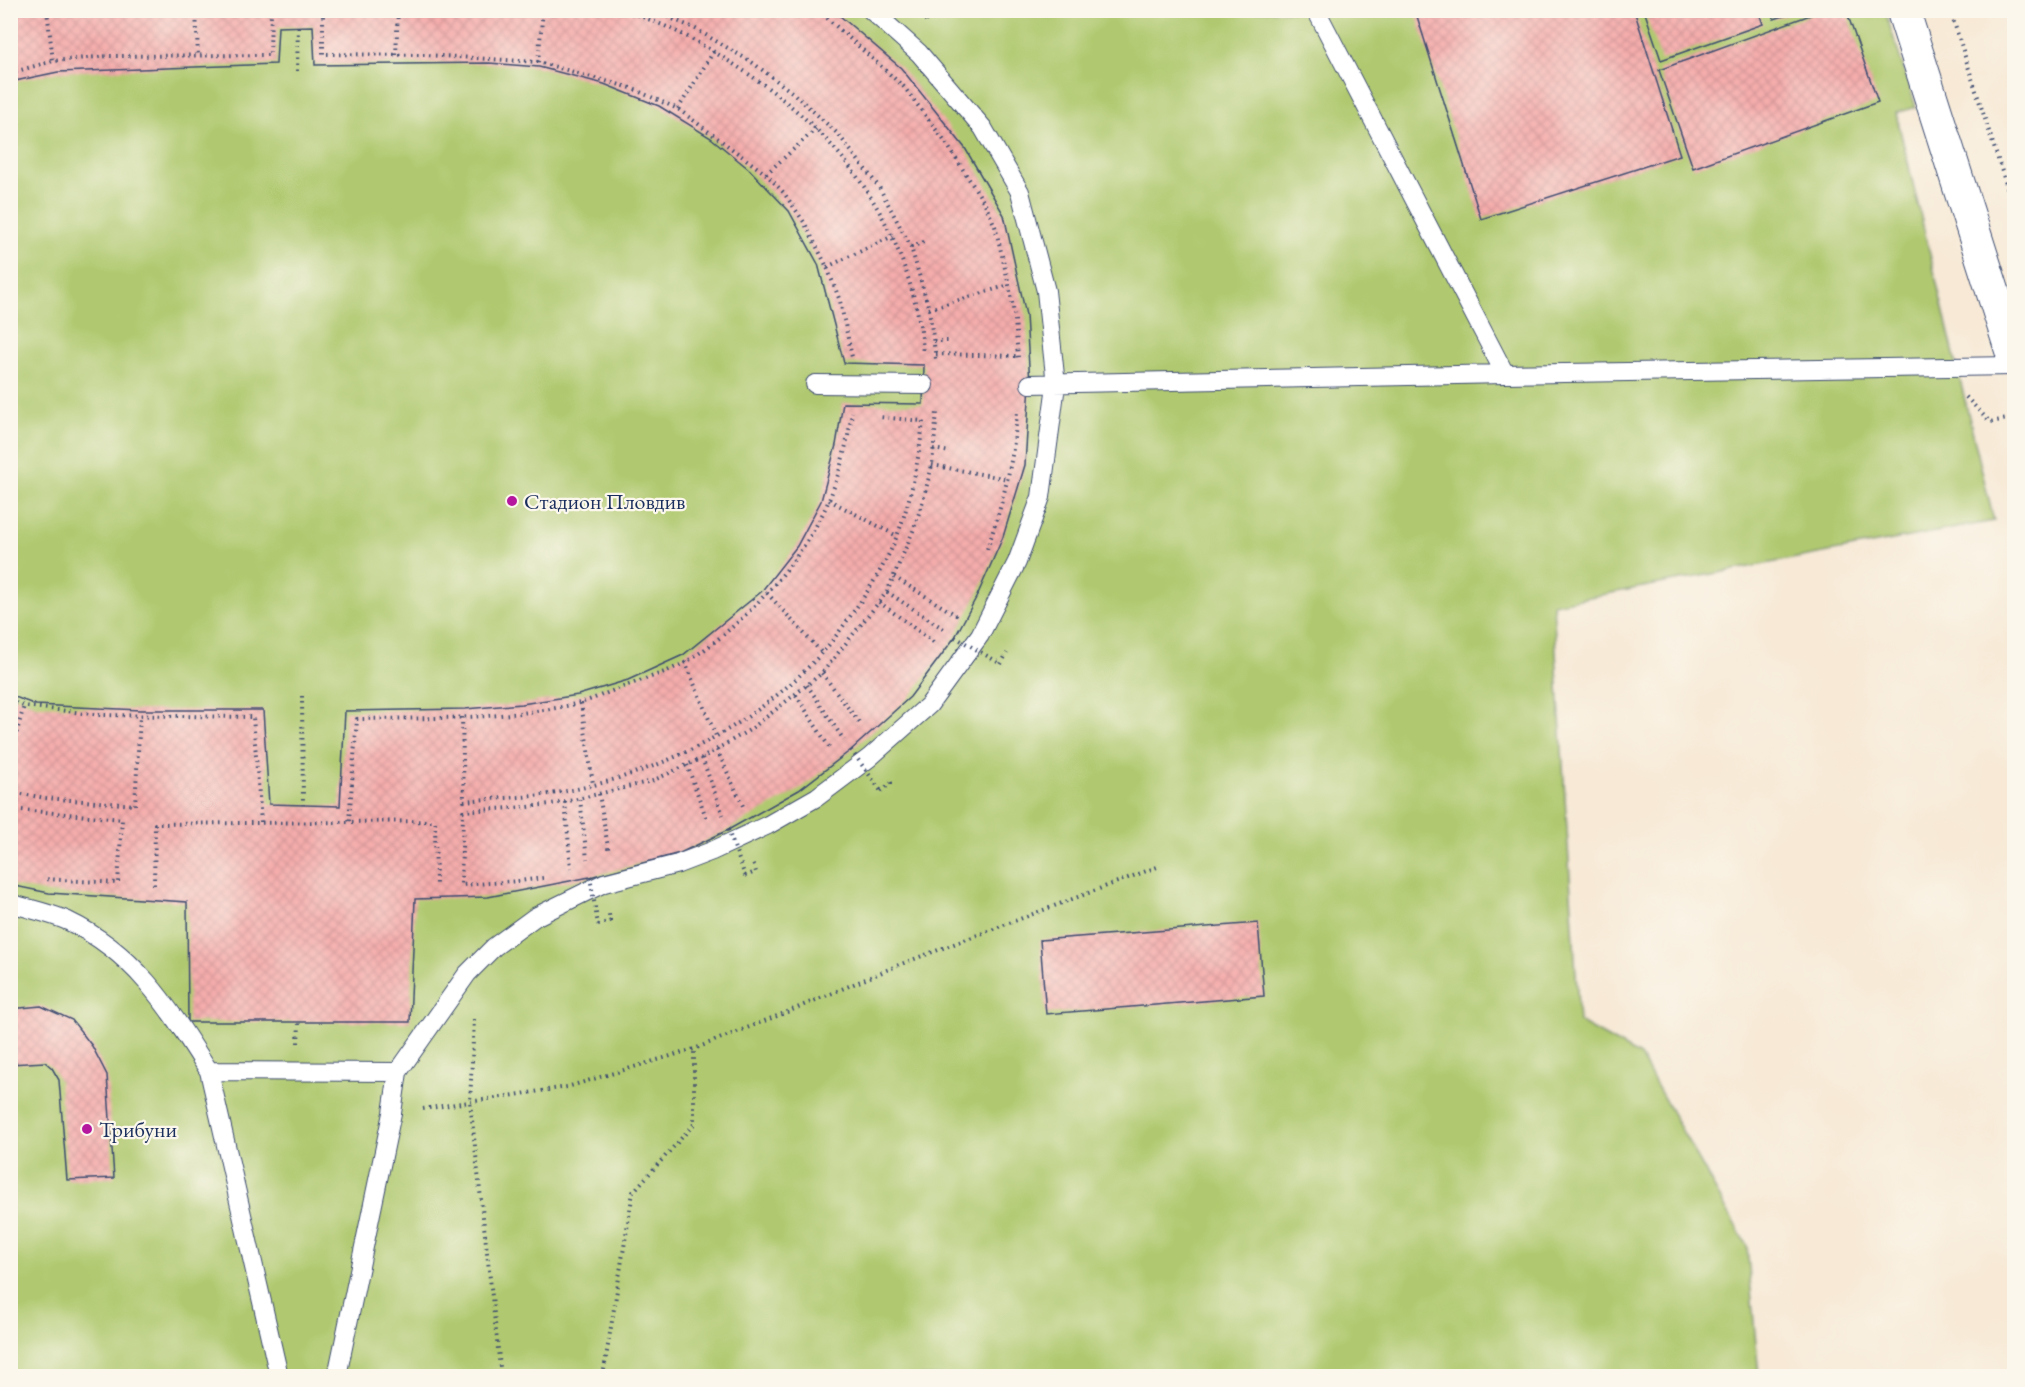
<svg xmlns="http://www.w3.org/2000/svg" width="2025" height="1387" font-family="'EB Garamond',serif">
	<defs>
		<pattern id="building-cross-hatch" width="8" height="8" patternUnits="userSpaceOnUse" patternTransform="scale(1.5)"><rect width="8" height="8" fill="#f5adac"/><path d="M0 0l8 8M0 8l8-8" fill="none" stroke="#d19596"/></pattern>
	</defs>
	<rect width="100%" height="100%" fill="#fbf7ec"/>
	<filter id="ink" filterUnits="userSpaceOnUse"><feTurbulence type="fractalNoise" baseFrequency=".0167" numOctaves="2"/><feDisplacementMap in="SourceGraphic" scale="12" xChannelSelector="R" yChannelSelector="G"/><feConvolveMatrix kernelMatrix="1 2 1 2 8 2 1 2 1" color-interpolation-filters="sRGB"/></filter>
	<filter id="wash" filterUnits="userSpaceOnUse"><feTurbulence type="fractalNoise" baseFrequency=".008" numOctaves="4" result="noise"/><feDisplacementMap in="SourceGraphic" scale="24" xChannelSelector="R" yChannelSelector="G"/><feGaussianBlur stdDeviation="1.35" result="paint"/><feColorMatrix in="noise" values="0 0 0 0 0 0 0 0 0 0 0 0 0 0 0 0 0 1.4 0 .05"/><feComposite in="paint" operator="in"/></filter>
	<g filter="url(#wash)">
		<rect width="100%" height="100%" fill="#f7e9d5"/>
		<path fill="#b0c96f" stroke="#667c66" stroke-width="1.5" d="M11 11H1885L1916 107 1896 113 1994 521 1553 604 1579 1022 1640 1056 1747 1246 1759 1376H11Z"/>
		<g id="blocks">
			<path fill="url(#building-cross-hatch)" d="M10 10H833L901 68 965 148 1004 215 1026 315 1030 384 1025 465 1003 537 977 596 955 637 910 697 851 750 799 790 728 830 680 853 590 877 488 897 415 899 410 1022H188L187 902 49 893 10 885V695L36 705 140 710H263L269 804 340 806 345 711 465 709 522 704 578 695 628 680 683 655 761 592 797 546 821 501 836 445 843 403 923 404 924 365 844 363 818 264 789 211 750 170 711 138 659 106 604 84 539 67 489 63 315 65 313 26 278 27 276 64 58 72 10 82Z
				M1415 10H1634L1680 155 1481 219Z
				M1644 10H1758L1763 24 1661 60Z
				M1772 10H1801V11L1774 19Z
				M1824 10H1846L1878 102 1693 168 1659 70Z
				M1258 923 1264 996 1046 1014 1040 940Z
				M41 1006 72 1020 92 1046 107 1075 114 1178 67 1180 59 1080 52 1068 45 1062 10 1064V1009Z"/>
		</g>
	</g>
	<g filter="url(#ink)">
		<use href="#blocks" fill-opacity="0" stroke="#3c4b70" stroke-width="1.5"/>
		<g fill="none" stroke-linecap="round" stroke-linejoin="round">
			<g stroke="#3c4b70" stroke-width="20">
				<path id="service" d="M1316 10 1505 374
					M815 384 924 385
					M1030 384 1505 374 2014 366
					M10 903C29 909 50 913 68 921 137 954 170 1010 209 1071L398 1072 467 974 494 947 535 917 604 883 678 864 712 851 768 825 817 797 869 758 929 705 980 635 1017 562 1041 497 1056 385 1046 291 1020 192 983 128 919 53 871 10
					M209 1071 279 1376
					M337 1376 392 1113 398 1072"/>
			</g>
			<g stroke="#3c4b70" stroke-width="35">
				<path id="minor" d="M1903 10 2014 358"/>
			</g>
			<path stroke="#3c4b70" stroke-width="4" stroke-dasharray="1.5 4.5" stroke-linecap="butt" d="M47 10 53 61
				M196 10 198 56
				M323 10V54L425 55 538 62 631 88 678 109 766 174 784 193 804 222 827 267 840 301 852 357
				M620 10C658 20 694 39 727 60 815 115 879 183 910 284 915 300 925 340 922 354
				M651 10 694 28 753 63 793 93 838 134 879 187 911 247 929 309 936 359
				M818 10 904 87 946 143 985 204 995 226 1009 285 1015 319 1018 358
				M1950 10 2014 209
				M926 22 928 10
				M396 55 398 10
				M538 62 543 10
				M297 71 298 27
				M10 73 53 61 109 56 270 55 271 10
				M678 109 714 51
				M766 174 816 129
				M911 247 924 242
				M827 267 893 236
				M929 309 1009 285
				M934 341H952
				M936 354 1018 356
				M1966 397 1990 422 2014 418
				M933 449 950 452
				M932 465 1008 479
				M829 500 897 536
				M987 549C1003 503 1014 460 1017 411
				M894 577 956 615 957 613
				M887 592 947 631
				M767 593 822 653
				M879 602 936 644
				M685 662 716 736
				M1001 664 1007 653
				M822 673 861 725
				M807 685 844 740
				M796 695 831 750
				M302 696 303 805
				M10 701 24 706 100 715 253 717 261 822
				M581 703 593 784
				M462 717 464 801C492 798 522 798 550 794 651 778 751 730 821 654 833 641 844 625 854 611 871 587 886 563 897 536 911 499 919 460 923 421L879 417
				M717 750 743 806
				M10 756 24 706
				M702 758 723 815
				M687 765 707 820
				M881 791 891 783 888 779
				M10 792 45 798 135 805 140 716
				M599 794 609 853
				M580 799 587 859
				M565 802 571 868
				M10 809 122 819 118 883 43 879
				M349 821 357 719C431 718 507 720 580 703 594 699 608 692 622 687 642 680 668 672 686 662 742 627 803 561 829 500 840 473 848 441 852 412
				M745 876 756 872 753 863
				M543 878 519 881 461 885 463 811 528 807 565 802 652 781 702 758 751 729 807 685 822 673 887 592 913 531 923 501 932 465 937 412
				M154 885 155 824 435 821 436 886
				M598 925 610 921 609 914
				M474 1019 470 1102 501 1376
				M298 1043 299 1023
				M423 1109 567 1087 694 1049 792 1010 901 964 1157 867
				M603 1376 633 1192 694 1124V1049"/>
			<use href="#service" stroke="#fff" stroke-width="18"/>
			<use href="#minor" stroke="#fff" stroke-width="33"/>
			<path stroke="#3c4b70" stroke-width="4" stroke-dasharray="1.5 4.5" stroke-linecap="butt" d="M955 637 1001 664
				M851 750 881 791
				M728 830 745 876
				M590 877 598 925"/>
		</g>
	</g>
	<g fill="#b5179e" stroke="#fbf7ec" stroke-width="2">
		<circle cx="512" cy="501" r="6"/>
		<circle cx="87" cy="1129" r="6"/>
	</g>
	<g text-anchor="middle" dominant-baseline="central" stroke-width="4.5" stroke-linejoin="round" paint-order="stroke">
		<g font-size="22" fill="#1b2f5e" stroke="#fbf7ec" text-anchor="start">
			<text x="524" y="501">Стадион Пловдив</text>
			<text x="99" y="1129">Трибуни</text>
		</g>
	</g>
	<rect width="2025" height="1387" fill="none" stroke="#fbf7ec" stroke-width="36"/>
</svg>
